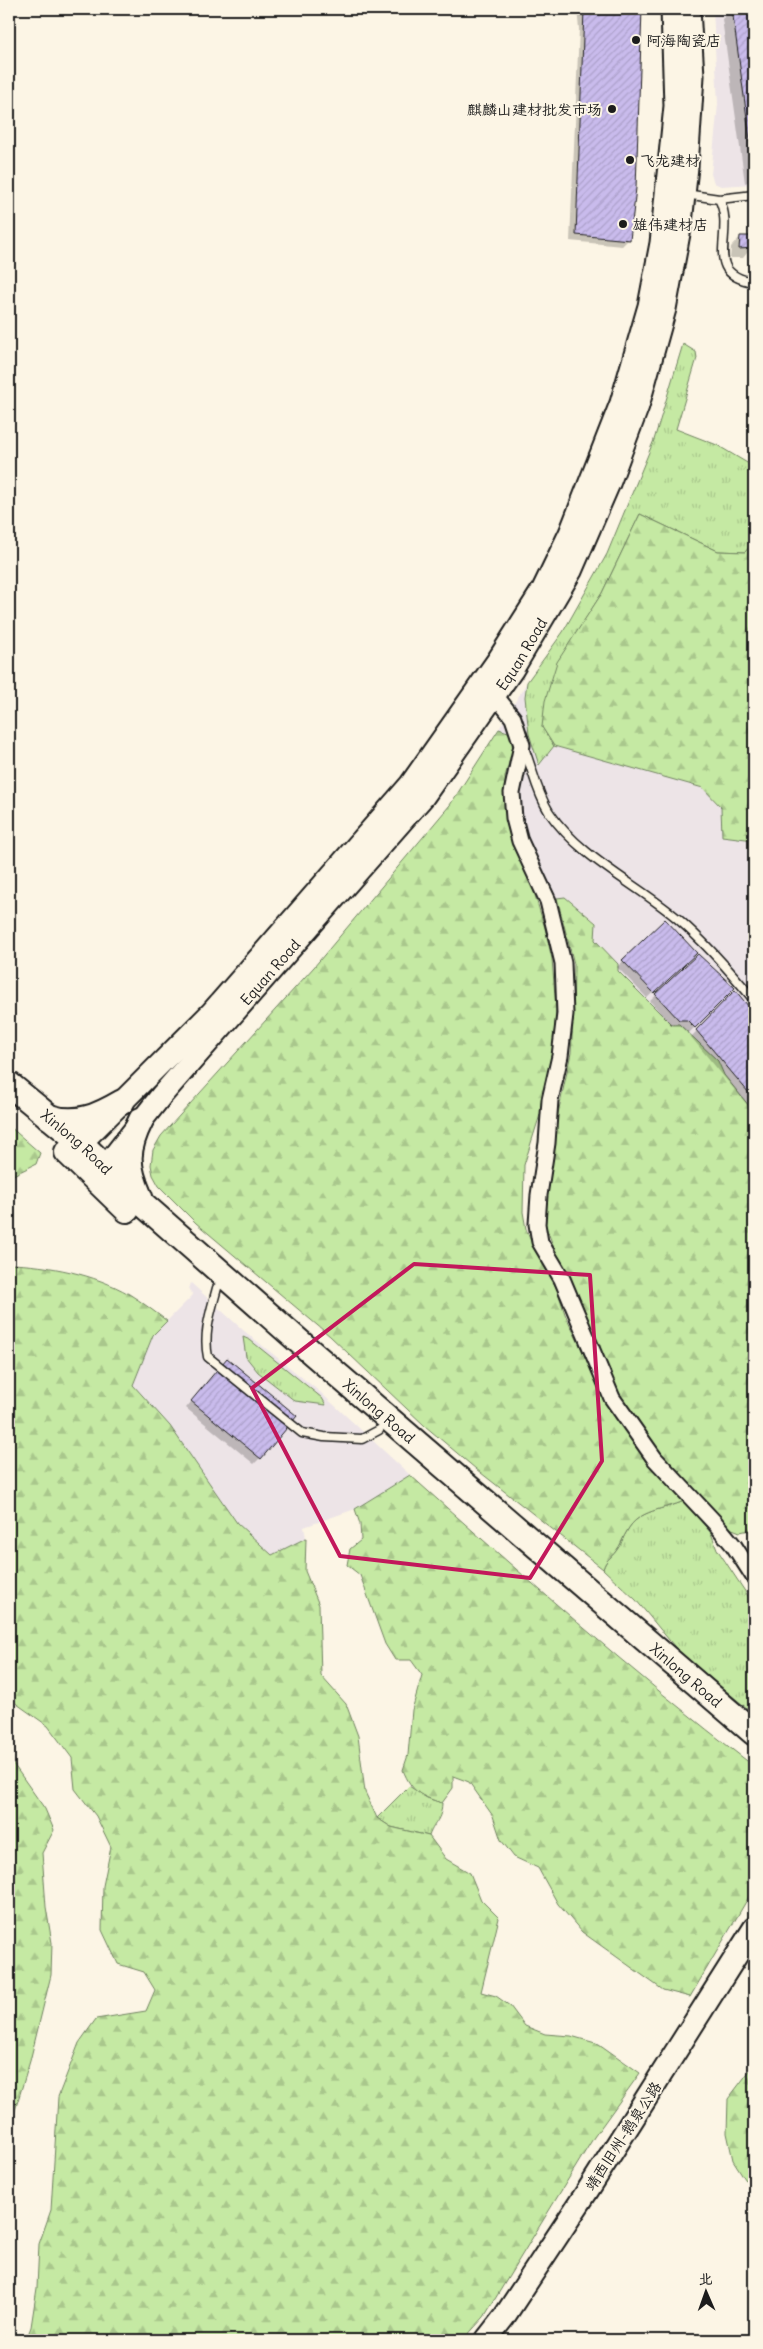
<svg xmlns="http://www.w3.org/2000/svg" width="763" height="2349" font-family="Delius,'LXGW WenKai TC',sans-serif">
	<defs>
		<pattern id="grass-tufts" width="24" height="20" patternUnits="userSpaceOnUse" patternTransform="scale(1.25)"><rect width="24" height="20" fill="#c5e9a3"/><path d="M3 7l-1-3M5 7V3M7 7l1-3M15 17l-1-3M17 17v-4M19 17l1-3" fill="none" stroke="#a9c78c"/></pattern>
		<pattern id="forest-firs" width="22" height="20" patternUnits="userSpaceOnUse" patternTransform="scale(1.25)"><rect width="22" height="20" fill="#c5e9a3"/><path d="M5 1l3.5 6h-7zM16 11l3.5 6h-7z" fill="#a9c78c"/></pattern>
		<pattern id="building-hatch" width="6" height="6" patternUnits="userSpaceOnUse" patternTransform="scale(1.25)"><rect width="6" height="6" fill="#c9bbec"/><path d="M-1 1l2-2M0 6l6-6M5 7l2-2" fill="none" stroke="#aca0ca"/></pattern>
	</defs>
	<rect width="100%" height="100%" fill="#fcf5e5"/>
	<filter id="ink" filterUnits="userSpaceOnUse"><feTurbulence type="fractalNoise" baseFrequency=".02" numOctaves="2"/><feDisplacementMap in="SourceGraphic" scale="10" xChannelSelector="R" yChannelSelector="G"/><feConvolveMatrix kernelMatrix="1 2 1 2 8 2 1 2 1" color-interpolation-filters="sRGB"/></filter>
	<g filter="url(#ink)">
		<path fill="#ede4e7" d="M713 9H754V184L721 186 714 183 711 174 718 104Z
			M527 682 525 697 539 764 554 746 703 788 721 807 722 836 754 840V1112L724 1075 718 1061 671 1024 618 970V964L595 940 596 922 565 897 557 898 548 884 520 827 519 784 525 773 524 762 508 732 499 729Z
			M191 1283 243 1330 320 1392 410 1475 355 1509 304 1527 306 1538 272 1556 237 1523 170 1426 133 1385 153 1335 193 1295 189 1289Z"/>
		<path fill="url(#grass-tufts)" stroke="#708260" d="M683 344 696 352 697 358 676 429 717 445 754 467V542L745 552 718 551 640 514 602 593 584 621 542 727 554 746 539 765 529 734 525 697 527 682 563 632 607 554 654 440Z
			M243 1337 250 1340 322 1398 326 1405 295 1401 258 1372 246 1357Z
			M684 1501 711 1533 717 1549 754 1605V1714L679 1652 636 1600 603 1569C606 1559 610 1559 616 1551 621 1545 623 1537 627 1531 639 1509 664 1510 684 1501Z
			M409 1786 427 1798 442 1803C441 1822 435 1820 429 1836L391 1827 377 1818Z"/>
		<path fill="url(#forest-firs)" stroke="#708260" d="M640 514 718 551 745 552 754 542V840L722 836 721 807 703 788 554 746 542 727 545 701 557 662 602 593Z
			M499 729 508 732 515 740 505 777 507 817 530 879 545 928 552 959 556 1008 552 1067 545 1099 524 1165 523 1212 526 1229 532 1244 557 1289 565 1314 608 1405 647 1463 684 1501C664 1510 639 1509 627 1531 623 1537 621 1545 616 1551 610 1559 606 1559 603 1569L476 1469 425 1426 330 1336 196 1223 159 1186 153 1175 151 1165 153 1150 161 1136 314 967 450 805Z
			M565 897 596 923 595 940 618 964V971L671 1024H679L718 1061 724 1075 754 1112V1529L740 1532 727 1527 700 1495 658 1452 622 1402 554 1248 543 1219 554 1132 571 1053 573 1022 574 964 557 898Z
			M9 1126 40 1153 36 1164 9 1177Z
			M9 1264C48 1265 94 1274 129 1294 142 1302 155 1312 167 1321L153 1335 133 1385 170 1426 237 1523 272 1555 306 1538 305 1571 319 1605 321 1676 346 1704 358 1736 365 1792 377 1818 391 1827 429 1836 446 1859 470 1873 481 1900 499 1918 481 1992 496 1996 510 2006 525 2026 545 2034 571 2036 599 2044 640 2073 594 2137 484 2317 463 2340H26L31 2327 37 2288 39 2244 51 2210 58 2097 79 2043 96 2019 146 2011 155 1990 144 1972 118 1964 102 1930 103 1886 111 1847 96 1816 75 1789 72 1758 48 1726 14 1702 9 1692Z
			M410 1475C521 1574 632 1673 751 1764L754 1770V1888L690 1997 663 1990 582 1932 558 1904 538 1868 514 1857 501 1840 493 1816 469 1782 453 1776V1788L442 1803C420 1796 412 1792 403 1770L408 1755 412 1710 422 1675 411 1660H395L385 1644 360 1575 347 1565 350 1549 361 1540 360 1524 355 1509Z
			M9 1758 45 1809 54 1830 42 1853 46 1907 52 1943 51 1975 30 2061 9 2130Z
			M754 2065V2193L733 2160 727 2133 728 2099Z"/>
		<path fill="#0003" d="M577 9H640L629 239 622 246 570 241 579 29Z
			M732 9H754V180L745 183 722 19Z
			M740 237 754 242V258H748V252L743 258H730L731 247Z
			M665 921 695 953 647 998 617 967Z
			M698 956 733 988 688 1034 680 1026H672L650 1001Z
			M735 992 754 1015V1113L691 1037Z
			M221 1366 260 1458 254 1464 186 1408Z"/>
		<path fill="url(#building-hatch)" stroke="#1c1c1c" d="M584 9H642L636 188 630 240 576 235Z
			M732 9H754V169Z
			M740 236H754V248L739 249Z
			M665 919 697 953 654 993 622 960Z
			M698 954 735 988 695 1028 687 1020H679L655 994Z
			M735 990 754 1013V1099L696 1030Z
			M227 1358 297 1416 261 1459 191 1401Z"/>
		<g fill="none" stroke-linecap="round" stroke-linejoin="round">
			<g stroke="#1c1c1c" stroke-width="11">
				<path id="lane" d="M685 194 719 199 754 195
					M719 199C737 233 700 274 754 282
					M524 748C533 770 536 791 549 812 580 858 637 884 678 919 706 943 731 972 754 1000
					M217 1288C211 1311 203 1333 208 1357L302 1433 324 1437 362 1439 379 1430"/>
			</g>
			<g stroke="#1c1c1c" stroke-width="19">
				<path id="street" d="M495 695 513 718 522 745 512 793 514 818 520 841 548 901 563 963 565 1014 560 1056 550 1100 547 1143 539 1195 537 1224 540 1242 562 1279 612 1398 655 1459 715 1523 734 1546 754 1577"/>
			</g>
			<g stroke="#1c1c1c" stroke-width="25">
				<g id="secondary">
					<path d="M70 1154 212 1012 410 785 498 660 543 589 570 533 621 403 649 306 661 243 675 106 672 9"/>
					<path id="s1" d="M95 1180 161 1096 424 796 513 669 571 571 610 481 638 406 665 309 681 223 687 167 693 76 689 9"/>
					<path d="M486 2340 504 2317 588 2190 754 1928"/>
				</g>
			</g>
			<g stroke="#1c1c1c" stroke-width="28">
				<g id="primary">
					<path id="s2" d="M9 1084 81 1143 144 1205 310 1351 754 1733"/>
					<path d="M49 1117C77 1126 98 1116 122 1102"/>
					<path d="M67 1152 127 1210"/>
					<path d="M140 1197C126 1165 126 1150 141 1120"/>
				</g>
			</g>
			<use href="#lane" stroke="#fcf5e5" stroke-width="8"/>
			<use href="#street" stroke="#fcf5e5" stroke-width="15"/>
			<use href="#secondary" stroke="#fcf5e5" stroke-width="21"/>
			<use href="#primary" stroke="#fcf5e5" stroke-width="24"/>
		</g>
	</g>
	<path fill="none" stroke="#c2185b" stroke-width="4" stroke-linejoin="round" d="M414 1264 590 1275 602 1461 530 1578 340 1556 252 1388Z"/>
	<g fill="#1c1c1c" stroke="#fcf5e5" stroke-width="2">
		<circle cx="636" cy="40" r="5"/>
		<circle cx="612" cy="109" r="5"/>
		<circle cx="630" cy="160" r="5"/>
		<circle cx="623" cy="224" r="5"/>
	</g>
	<g text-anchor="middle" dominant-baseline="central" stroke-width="4" stroke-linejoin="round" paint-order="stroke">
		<g font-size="15" fill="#1c1c1c" stroke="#fcf5e5" text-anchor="start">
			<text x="646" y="40">阿海陶瓷店</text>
			<text x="602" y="109" text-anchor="end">麒麟山建材批发市场</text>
			<text x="640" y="160">飞龙建材</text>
			<text x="633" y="224">雄伟建材店</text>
		</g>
		<g font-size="15" fill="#1c1c1c" stroke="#fcf5e5">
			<text stroke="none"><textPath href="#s1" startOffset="678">Equan Road</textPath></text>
			<text stroke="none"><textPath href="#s1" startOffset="272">Equan Road</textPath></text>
			<text stroke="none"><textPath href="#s2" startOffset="89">Xinlong Road</textPath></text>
			<text stroke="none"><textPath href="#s2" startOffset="494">Xinlong Road</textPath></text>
			<text stroke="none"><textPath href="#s2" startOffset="899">Xinlong Road</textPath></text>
			<text transform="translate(623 2136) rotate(-57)">靖西旧州-鹅泉公路</text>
		</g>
	</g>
	<rect width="763" height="2349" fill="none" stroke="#fcf5e5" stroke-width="30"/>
	<rect x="15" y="15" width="733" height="2319" fill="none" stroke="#1c1c1c" stroke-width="2" filter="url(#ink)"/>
	<g transform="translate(706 2292) rotate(358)" stroke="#fcf5e5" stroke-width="4" paint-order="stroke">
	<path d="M0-4L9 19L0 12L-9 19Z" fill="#1c1c1c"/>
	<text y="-8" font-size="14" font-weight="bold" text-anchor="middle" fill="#1c1c1c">北</text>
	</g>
</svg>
